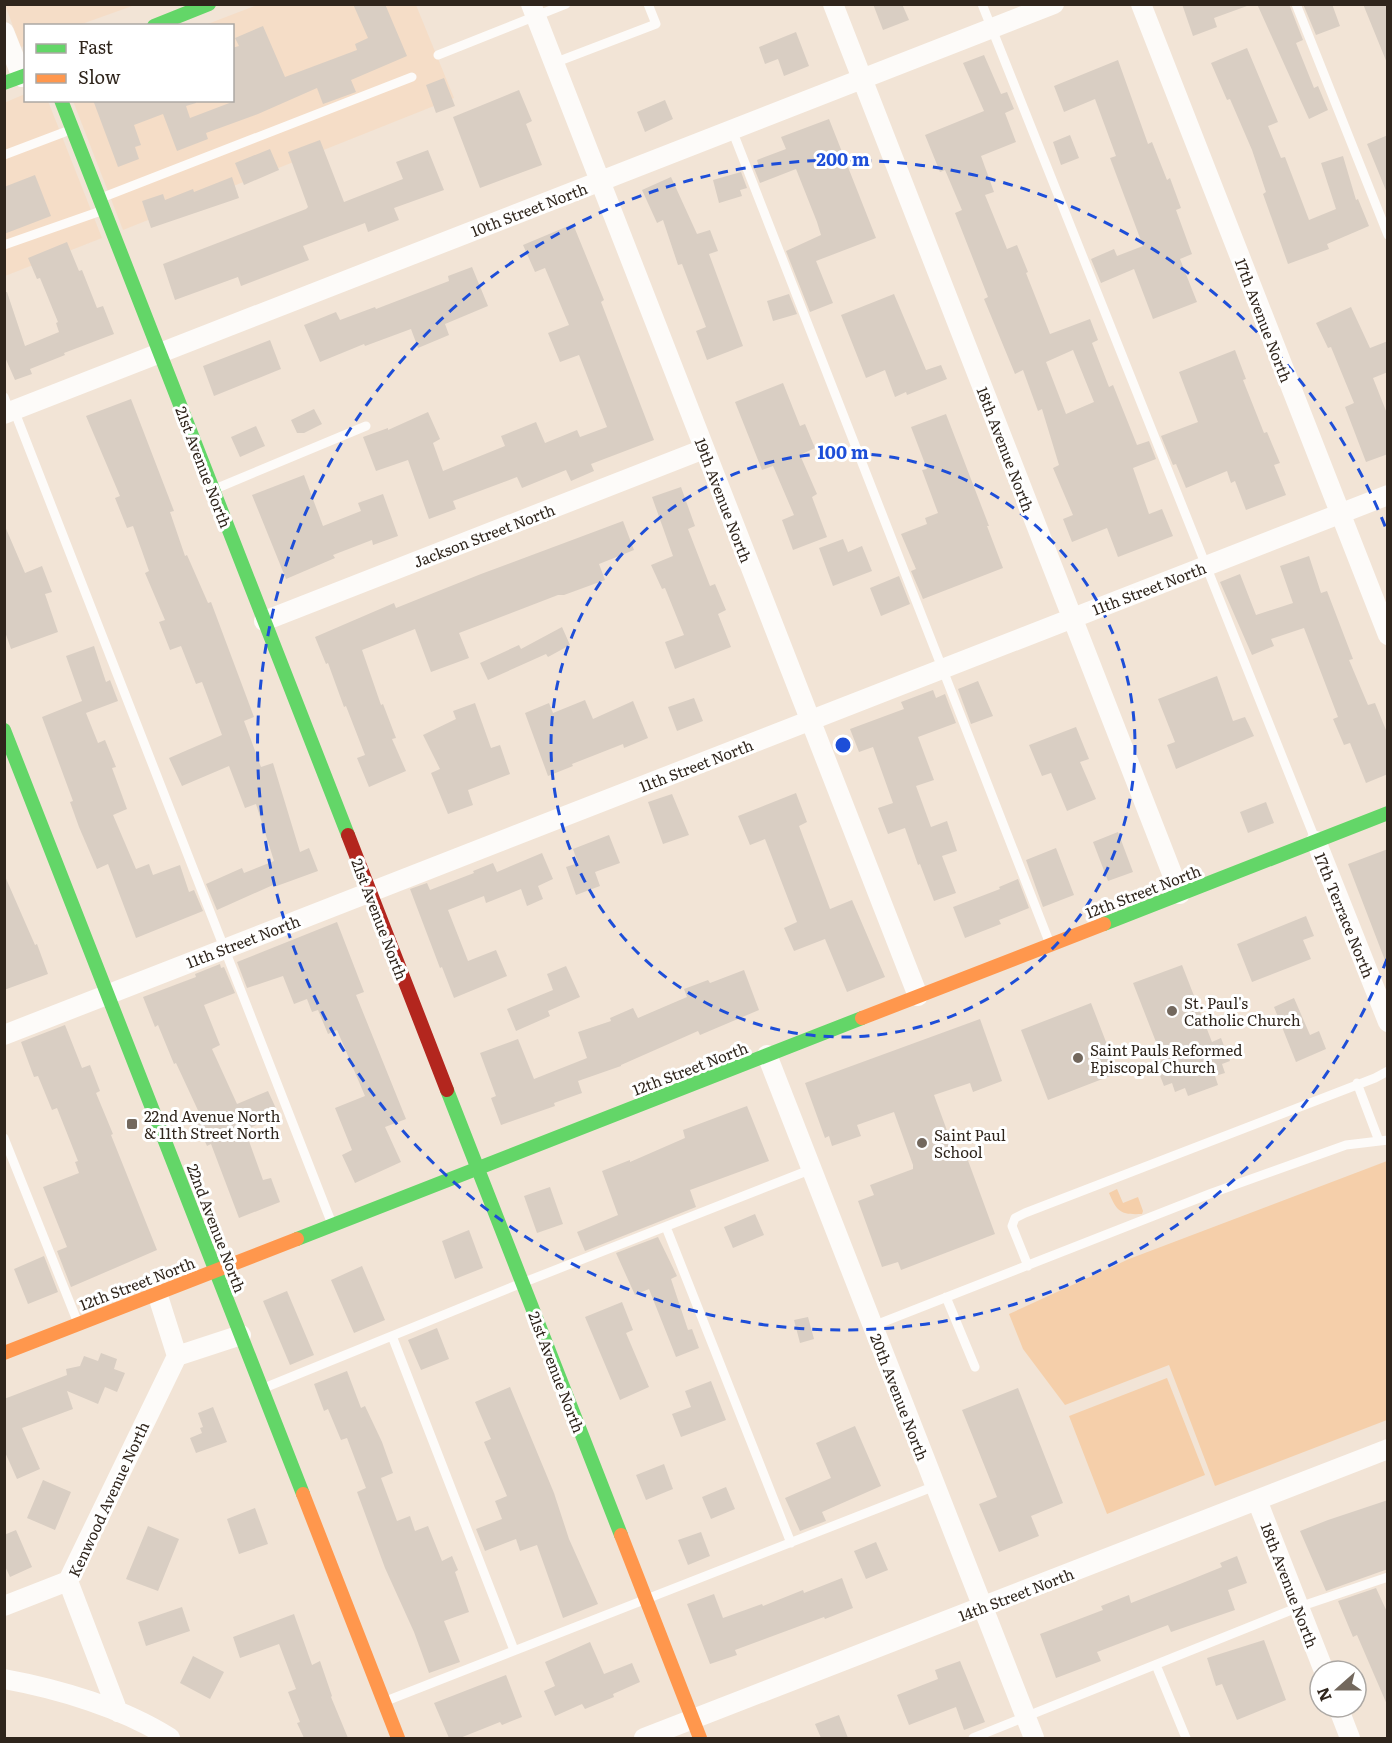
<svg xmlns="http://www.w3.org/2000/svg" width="1392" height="1743" font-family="Literata,serif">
	<rect width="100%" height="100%" fill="#f2e4d6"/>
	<path fill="#f5ddc7" d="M260 4 416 5 454 98 123 230 73 101 232 100V26L205 25Z
		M5 5H135L79 25 26 26 25 46 21 47Z
		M25 94 26 100 48 101 102 238 5 276 4 103Z"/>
	<path fill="#f5cfaa" d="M1387 1161V1420L1215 1486 1169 1365 1065 1405 1023 1349 1009 1314 1129 1259Z
		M1117 1189 1123 1203 1138 1197 1143 1211 1142 1214C1121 1215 1117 1212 1109 1193Z
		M1167 1378 1205 1475 1107 1514 1069 1416Z"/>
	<path fill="#d9cec3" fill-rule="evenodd" d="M353 4H385L407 56 351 80 356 92 323 104 317 88 258 114 206 133 208 139 177 151 163 114 134 125 141 145 135 147 139 159 118 167 93 100H196V103L186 106 190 118 232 102V48L239 46 235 38 263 26 285 77 357 50 355 44 368 38Z
		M873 4H902L909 20 883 30Z
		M1182 4H1246L1247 6 1214 18 1217 27 1193 36Z
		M1257 4H1289L1303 40 1296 43 1314 88 1318 86 1328 110 1309 119Z
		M1303 4H1332L1340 26 1316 35Z
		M1363 4H1388V62L1387 63Z
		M796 32 809 66 784 76 778 59 765 64 759 47Z
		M1247 48 1278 122 1268 126 1281 158 1285 157 1309 220 1336 209 1321 163 1343 156 1356 200 1358 199 1369 226 1327 244 1329 249 1288 264 1263 194 1266 192 1252 150 1230 99 1227 100 1211 63Z
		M984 55 1001 94 1007 92 1014 109 1005 113 1016 142 981 156 994 192 985 195 1007 249 1017 245 1028 272 1026 273 1050 334 1090 319 1098 340 1092 343 1109 387 1113 385 1137 445 1149 441 1156 459 1133 468 1149 514 1162 509 1173 536 1118 557 1107 528 1072 542 1063 519 1073 515 1053 468 1059 465 1042 409 1038 411 1023 370 1015 374 984 299 988 297 955 213 962 210 945 170 940 172 925 135 984 111 963 63ZM1073 350 1094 402 1066 414 1046 362Z
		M1118 60 1148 144 1152 142 1167 180 1170 178 1181 208 1176 210 1192 254 1180 259 1197 302 1153 319 1134 269 1101 283 1091 259 1114 249 1117 256 1143 246 1110 158 1116 156 1095 99 1064 112 1054 86Z
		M444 78 455 106 436 113 426 85Z
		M519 90 532 121 526 124 542 165 480 188 453 117Z
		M665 100 673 119 645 132 637 112Z
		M829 119 876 238 816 261 833 303 810 312 786 251 821 235 817 222 796 169 760 183 754 168 759 167 757 160 786 149 781 137Z
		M1070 135 1079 158 1061 165 1053 142Z
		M1388 135V193H1387L1367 144Z
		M320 140 344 202 403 179 396 162 428 150 444 190 394 208 399 220 368 232 365 223 303 246 309 260 241 286 238 277 175 300 163 264 306 209 308 207 288 152Z
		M270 149 279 170 244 185 235 163Z
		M741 172 747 188 740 190 742 196 719 203 713 180Z
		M35 175 51 216 4 234V187Z
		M232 177 239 198 151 228 142 201 163 194 165 200 193 189 194 192Z
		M671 177 697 234 710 230 718 251 709 254 743 346 707 360 696 331 706 327 682 264 678 265 663 220 657 223 642 190Z
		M573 224 604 300 601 302 654 440 591 464 594 471 571 481 566 470 522 488 517 477 453 501 456 509 429 519 408 460 376 471 363 437 388 428V430L428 412 440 439 433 443 443 471 505 446 501 436 536 422 545 443 577 430 580 437 607 427 579 355 560 362 548 333 569 325 545 268 535 272 523 245Z
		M67 242 79 271 82 270 97 308 103 306 114 334 64 353 65 355 30 369 32 374 15 380 4 355V292H7L25 346 59 332 56 323 58 322 40 278 37 279 28 258Z
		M472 267 488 306 445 324 449 335 418 348 411 329 365 346 364 344 320 362 304 325 336 312 340 320 375 307 376 309 449 281 448 276Z
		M789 294 797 314 773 321 767 301Z
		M894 294 926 370 941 365 947 379 907 395 906 392 895 397 885 370 866 378 841 315Z
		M1351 307 1370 348 1388 341V372L1373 378 1388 416V454L1366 462 1345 407 1354 403 1331 347 1328 348 1316 323Z
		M270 340 281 369 214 396 203 366Z
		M1235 350 1246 379 1243 380 1264 433 1267 432 1280 463 1274 465 1286 495 1246 510 1235 481 1231 483 1227 471 1186 488 1176 464 1173 465 1161 436 1198 422 1179 372Z
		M783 383 800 426 805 424 815 448 800 455 817 494 812 497 827 537 793 550 782 520 794 515 773 466 762 470 735 402Z
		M131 399 174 511 170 512 185 556 187 555 208 603 211 602 254 717 244 721 261 767 273 763 300 852 309 848 318 871 274 887 273 885 217 910 206 884 242 868 244 873 274 861 256 804 245 808 229 766 182 786 169 758 222 735 202 682 196 684 181 646 170 650 159 622 165 620 145 573 149 571 133 526 127 528 115 498 120 496 86 416Z
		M314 409 322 424 304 433H297L291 420Z
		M946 414 989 526H987L1003 568 923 599 911 571 916 569 901 534 927 524 925 518 938 513 922 470 927 469 911 427Z
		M256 426 265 446 240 457 231 437Z
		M304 475 323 526 361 511 358 503 383 494 398 536 373 545 372 540 333 555 335 558 286 579 252 495Z
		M681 487 695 526 688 529 710 586 715 584 726 610 718 614 731 647 675 669 665 642 684 635 665 588 662 589 651 565 673 556 652 497Z
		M623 521 634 550 599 564 605 580 564 595H558L459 633 469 658 431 672 415 629 362 650 381 705 383 704 396 738 392 739 406 771 369 787 357 758 365 755 346 706 344 707 328 663 326 664 315 637 394 603 396 608 481 574Z
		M4 524 25 573 42 566 52 592 45 594 58 632 11 649 4 629Z
		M843 539 848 552 862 546 872 571 833 586 819 548Z
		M1309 556 1321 593 1327 591 1353 659 1349 660 1368 705 1375 703 1388 735V774L1366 783 1350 743 1344 745 1333 719 1338 717 1304 628 1271 639 1274 646 1252 655 1220 582 1240 574 1256 615 1293 603 1280 566Z
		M899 576 910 604 881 616 870 588Z
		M562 627 570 645 548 657 546 654 488 680 480 663 519 645 521 649Z
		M94 646 106 682 110 680 118 701 86 713 98 743 105 740 116 767 112 768 127 809 113 815 136 869 149 864 153 875 180 865 189 892 194 890 203 911 136 938 108 864 97 869 79 827 70 802 73 801 42 717 82 701 66 656Z
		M1217 676 1233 721 1245 717 1254 736 1176 769 1167 745 1175 742 1158 699Z
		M978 681 993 716 971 724 958 689Z
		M933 690 936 698 945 694 956 723 918 737 934 780 916 786 931 827 947 821 957 851 942 856 956 893 934 901 920 864 918 865 905 828 888 834 878 808 893 803 873 747 859 752 850 729 904 709 901 702Z
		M694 698 703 721 677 731 668 707Z
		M585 700 593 719 633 701 648 738 624 748 623 744 572 764 573 766 548 776 525 713 549 703 553 713Z
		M475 703 491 748 500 745 510 774 468 790 473 805 448 814 431 773 440 769 423 735 456 719 453 711Z
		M1076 727 1089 759 1080 762 1096 799 1067 811 1051 773 1042 776 1029 745Z
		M796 793 807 822 799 826 830 909 852 900 885 977 847 992 825 939 794 951 784 928 797 922 765 839 750 845 738 816Z
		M672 794 689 835 663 844 648 802Z
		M1266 802 1274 823 1248 833 1240 812Z
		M1118 832 1133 872 1108 881 1093 842Z
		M609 835 620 863 595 872 600 886 576 895 566 867 578 863 573 849Z
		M1056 848 1074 895 1043 907 1026 860Z
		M1388 849V962L1386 963 1348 864Z
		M542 853 553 879 538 886 543 899 527 906 521 889 486 903 484 896 448 910 468 961 496 950 507 976 454 998 442 967 440 968 410 889 427 883 430 890 474 873 473 871 493 863 497 872Z
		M4 874 35 945 37 944 48 974 4 990Z
		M1018 879 1029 908 999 920 1001 924 965 938 953 907 1000 889 999 887Z
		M1306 916 1314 936 1303 940 1311 959 1252 982 1237 944Z
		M337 922 364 992 356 995 406 1119 385 1127 401 1162 355 1183 342 1155 352 1150 335 1108 365 1096 337 1030 328 1034 318 1010 312 1012 307 999 294 1004 283 976 247 988 237 962Z
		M220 964 221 968 224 967 235 993 204 1005 220 1045 212 1049 237 1104 268 1091 279 1115 245 1130 263 1180 271 1178 280 1202 239 1218 211 1144 207 1146 196 1122 202 1119 176 1063 174 1064 158 1025 155 1027 143 997 196 977 195 974Z
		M1182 965 1212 1042 1221 1038 1230 1061 1222 1064 1225 1073 1215 1076 1218 1085 1188 1096 1185 1088 1175 1092 1172 1083 1164 1086 1155 1063 1163 1060 1133 983Z
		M566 966 580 997 548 1011 550 1016 516 1031 507 1009 553 990 547 974Z
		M744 970 759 1010 700 1035 698 1031 621 1065V1066L578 1081 582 1093 554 1103 555 1106 501 1125 491 1098 496 1096 480 1053 518 1039 534 1079 587 1058 578 1032 611 1021 610 1018 633 1008 638 1018 687 997 684 989 708 980 710 983Z
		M1294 998 1310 1035 1319 1031 1326 1049 1296 1062 1274 1007Z
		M1091 1003 1118 1073 1048 1100 1021 1030Z
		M980 1019 1002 1081 973 1092 970 1083 934 1095 957 1158 966 1155 995 1234 901 1270 898 1262 882 1267 858 1201 874 1195 870 1185 913 1169V1165L894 1112 857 1125 861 1136 832 1146 829 1136 825 1138 805 1083Z
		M65 1025 82 1068 90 1065 100 1091 96 1093 113 1134 111 1135 157 1250 71 1287 57 1251 67 1247 43 1187 79 1173 75 1162 78 1161 57 1108 52 1110 38 1076 34 1077 21 1042Z
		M747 1106 769 1161 690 1190 696 1207 585 1251 577 1232 618 1215 602 1171 630 1160V1162L685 1138 683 1130Z
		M550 1187 563 1224 537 1233 524 1196Z
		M755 1214 764 1235 733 1248 724 1227Z
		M469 1230 483 1268 455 1279 442 1241Z
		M658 1237 677 1276 671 1279 688 1330 692 1329 699 1348 676 1357 649 1289 635 1295 616 1253Z
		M44 1256 58 1292 28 1304 14 1269Z
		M362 1266 385 1320 354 1333 331 1280Z
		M287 1291 314 1355 290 1365 263 1301Z
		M622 1302 633 1330 626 1333 649 1387 620 1400 585 1317Z
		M808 1317 814 1339 800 1343 794 1320Z
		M437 1328 449 1359 421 1370 408 1340Z
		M101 1353 117 1359 114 1369 125 1373 117 1392 105 1387 98 1404 67 1391 73 1409 22 1428 40 1469 17 1479 4 1450V1399L67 1375 66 1369 80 1366 84 1356 98 1361Z
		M347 1371 361 1408 365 1406 382 1442 393 1473 381 1478 397 1521 410 1516 415 1531 428 1526 442 1561 452 1556 458 1570 455 1572 469 1612 444 1621 460 1662 429 1673 414 1632 385 1568 357 1492 366 1488 347 1438 341 1440 328 1409 324 1411 314 1384Z
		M711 1381 726 1420 681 1437 672 1414 691 1407 685 1391Z
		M510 1387 554 1493 569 1539 598 1604 563 1618 537 1545 520 1551 516 1539 485 1551 476 1529 502 1519 495 1501 507 1496 484 1442 491 1439 475 1402Z
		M1018 1388 1063 1503 1031 1516 1039 1536 999 1552 979 1504 997 1497 962 1410Z
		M213 1407 227 1442 196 1453 190 1438 202 1433 200 1428 203 1427 198 1413Z
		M855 1426 881 1486 822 1512 826 1521 800 1531 785 1498 831 1478 816 1443Z
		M664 1464 673 1489 646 1500 636 1475Z
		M43 1480 71 1492 55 1530 27 1518Z
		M726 1487 735 1509 711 1519 702 1497Z
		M1388 1500V1569L1326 1591 1300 1531 1328 1520Z
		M255 1508 268 1544 239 1554 227 1519Z
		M148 1526 179 1539 158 1591 126 1579Z
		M16 1530 32 1567 10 1577 4 1564V1535Z
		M701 1532 710 1556 688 1565 678 1540Z
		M876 1542 888 1570 866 1579 854 1551Z
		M1237 1556 1247 1583 1228 1590 1235 1610 1171 1632 1168 1625 1097 1652 1101 1661 1056 1678 1040 1634 1103 1610 1101 1606 1129 1595 1131 1603 1180 1584 1222 1567 1220 1563Z
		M842 1578 853 1608 825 1619 824 1617 735 1650 737 1655 710 1664 687 1604 714 1594 723 1618 762 1604 763 1606 803 1590 804 1593Z
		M1376 1588 1388 1614V1707L1357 1635 1353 1637 1338 1601Z
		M182 1607 190 1631 146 1646 138 1622Z
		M294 1614 312 1665 320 1661 332 1696 331 1697 348 1738H304L297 1723 300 1722 288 1692 296 1689 279 1644 240 1658 233 1637Z
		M1264 1640 1286 1700 1237 1720 1222 1684 1216 1686 1207 1658Z
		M590 1642 604 1674 632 1663 640 1682 613 1694 614 1697 585 1709 582 1704 555 1716 544 1691 555 1686 545 1662Z
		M193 1656 224 1672 210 1699 180 1683Z
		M960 1661 985 1722 964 1730 956 1707 909 1725 897 1695 938 1679 935 1670Z
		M506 1675 522 1717 502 1725 500 1722 460 1738H449L434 1703Z
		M839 1715 848 1738H821L815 1724Z"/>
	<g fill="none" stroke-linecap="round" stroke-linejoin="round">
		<path stroke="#fdfbf9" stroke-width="9" d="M982 4 1315 839
			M1296 4 1388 235
			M438 55 566 4
			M554 63 656 24 648 4
			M732 130 1050 944
			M4 155 70 130
			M101 198 412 77
			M4 245 101 211
			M4 397 10 412
			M14 410 332 1224
			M215 489 366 426
			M1357 1083 1379 1141
			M4 1138 78 1323
			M666 1227 791 1543
			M1028 1266 1012 1226 1015 1218 1025 1213 1375 1078 1388 1071
			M946 1297 975 1367
			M873 1326 1212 1193 1346 1145 1388 1140
			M392 1336 514 1650
			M264 1388 522 1283 812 1169
			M1156 1665 1186 1738
			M386 1701 935 1486
			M973 1738 1299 1607 1388 1577"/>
		<path stroke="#fdfbf9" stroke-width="20" d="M531 4 918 996
			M833 4 1180 894
			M1141 4 1388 635
			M4 32 22 77
			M4 414 1054 4
			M264 621 704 449
			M1316 841 1388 1022
			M4 1035 1388 495
			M767 1055 1034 1738
			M157 1293 177 1356 241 1335
			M1257 1500 1324 1671
			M4 1606 68 1581
			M4 1679C59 1689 123 1708 170 1738
			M1338 1707 1350 1738
			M118 1712 68 1581 177 1356
			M644 1738 1388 1449"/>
		<path stroke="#63d668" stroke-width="14" d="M154 26 209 4
			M4 83 26 75
			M61 100 348 835
			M4 730 303 1494
			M1104 924 1388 813
			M447 1090 621 1535
			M297 1239 862 1018"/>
		<path stroke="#ff974d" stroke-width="14" d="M862 1018 1104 924
			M4 1353 297 1239
			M303 1494 398 1738
			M621 1535 700 1738"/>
		<path stroke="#b3261e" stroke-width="14" d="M348 835 447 1090"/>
	</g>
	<g fill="none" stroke="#1d4ed8" stroke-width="3" stroke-dasharray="10 8">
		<circle cx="843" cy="745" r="292"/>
		<path d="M1387 959A585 585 0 1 1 1387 531"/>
	</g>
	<g fill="#73685d" stroke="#fff" stroke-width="2">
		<circle cx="1172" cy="1011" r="6"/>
		<circle cx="1078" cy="1058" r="6"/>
		<rect x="126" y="1118" width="12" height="12" rx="3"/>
		<circle cx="922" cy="1143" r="6"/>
	</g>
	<g text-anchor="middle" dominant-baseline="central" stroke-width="6" stroke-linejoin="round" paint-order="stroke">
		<g font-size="15" fill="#2f251c" stroke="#fff">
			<text transform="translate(529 209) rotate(-21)">10th Street North</text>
			<text transform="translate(1264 320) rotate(69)">17th Avenue North</text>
			<text transform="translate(1006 449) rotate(69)">18th Avenue North</text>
			<text transform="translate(204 467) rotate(69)">21st Avenue North</text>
			<text transform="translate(724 500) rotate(69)">19th Avenue North</text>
			<text transform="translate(484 535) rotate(-21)">Jackson Street North</text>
			<text transform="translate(1149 588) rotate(-21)">11th Street North</text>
			<text transform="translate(696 765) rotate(-21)">11th Street North</text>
			<text transform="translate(1143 891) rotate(-21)">12th Street North</text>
			<text transform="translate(1345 915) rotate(68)">17th Terrace North</text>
			<text transform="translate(380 919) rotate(69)">21st Avenue North</text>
			<text transform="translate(243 941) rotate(-21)">11th Street North</text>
			<text transform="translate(690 1068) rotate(-21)">12th Street North</text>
			<text transform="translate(217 1228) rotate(69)">22nd Avenue North</text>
			<text transform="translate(137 1283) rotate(-21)">12th Street North</text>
			<text transform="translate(557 1372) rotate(69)">21st Avenue North</text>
			<text transform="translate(900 1397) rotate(69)">20th Avenue North</text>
			<text transform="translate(108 1499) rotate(-65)">Kenwood Avenue North</text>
			<text transform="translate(1290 1585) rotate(69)">18th Avenue North</text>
			<text transform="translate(1016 1594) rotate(-21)">14th Street North</text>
		</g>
		<g font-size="15" fill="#2f251c" stroke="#fff" text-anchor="start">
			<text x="1184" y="1002">St. Paul's<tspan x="1184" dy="17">Catholic Church</tspan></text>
			<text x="1090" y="1049">Saint Pauls Reformed<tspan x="1090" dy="17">Episcopal Church</tspan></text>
			<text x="144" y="1115">22nd Avenue North<tspan x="144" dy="17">&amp; 11th Street North</tspan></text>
			<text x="934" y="1134">Saint Paul<tspan x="934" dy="17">School</tspan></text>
		</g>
	</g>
	<circle cx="843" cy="745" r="9" fill="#1d4ed8" stroke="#fff" stroke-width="3"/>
	<g font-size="18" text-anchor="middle" font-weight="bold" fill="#1d4ed8" stroke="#fff" stroke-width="6" stroke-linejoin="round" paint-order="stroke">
		<text x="843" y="166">200 m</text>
		<text x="843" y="459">100 m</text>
	</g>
	<rect width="1392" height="1743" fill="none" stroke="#2f251c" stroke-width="12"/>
	<rect x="24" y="24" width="210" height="78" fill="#ffffff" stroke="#aca8a4" stroke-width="1.5"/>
	<rect x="36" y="44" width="30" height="9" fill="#63d668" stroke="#aca8a4" stroke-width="1.5"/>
	<text x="78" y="54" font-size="18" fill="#2f251c">Fast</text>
	<rect x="36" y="74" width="30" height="9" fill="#ff974d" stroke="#aca8a4" stroke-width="1.5"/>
	<text x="78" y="84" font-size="18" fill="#2f251c">Slow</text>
	<g transform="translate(1338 1689) rotate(249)"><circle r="28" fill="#ffffff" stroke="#aca8a4" stroke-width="1.5"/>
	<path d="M0-4.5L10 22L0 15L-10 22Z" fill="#73685d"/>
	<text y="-9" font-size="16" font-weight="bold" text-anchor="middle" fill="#2f251c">N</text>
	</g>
</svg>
